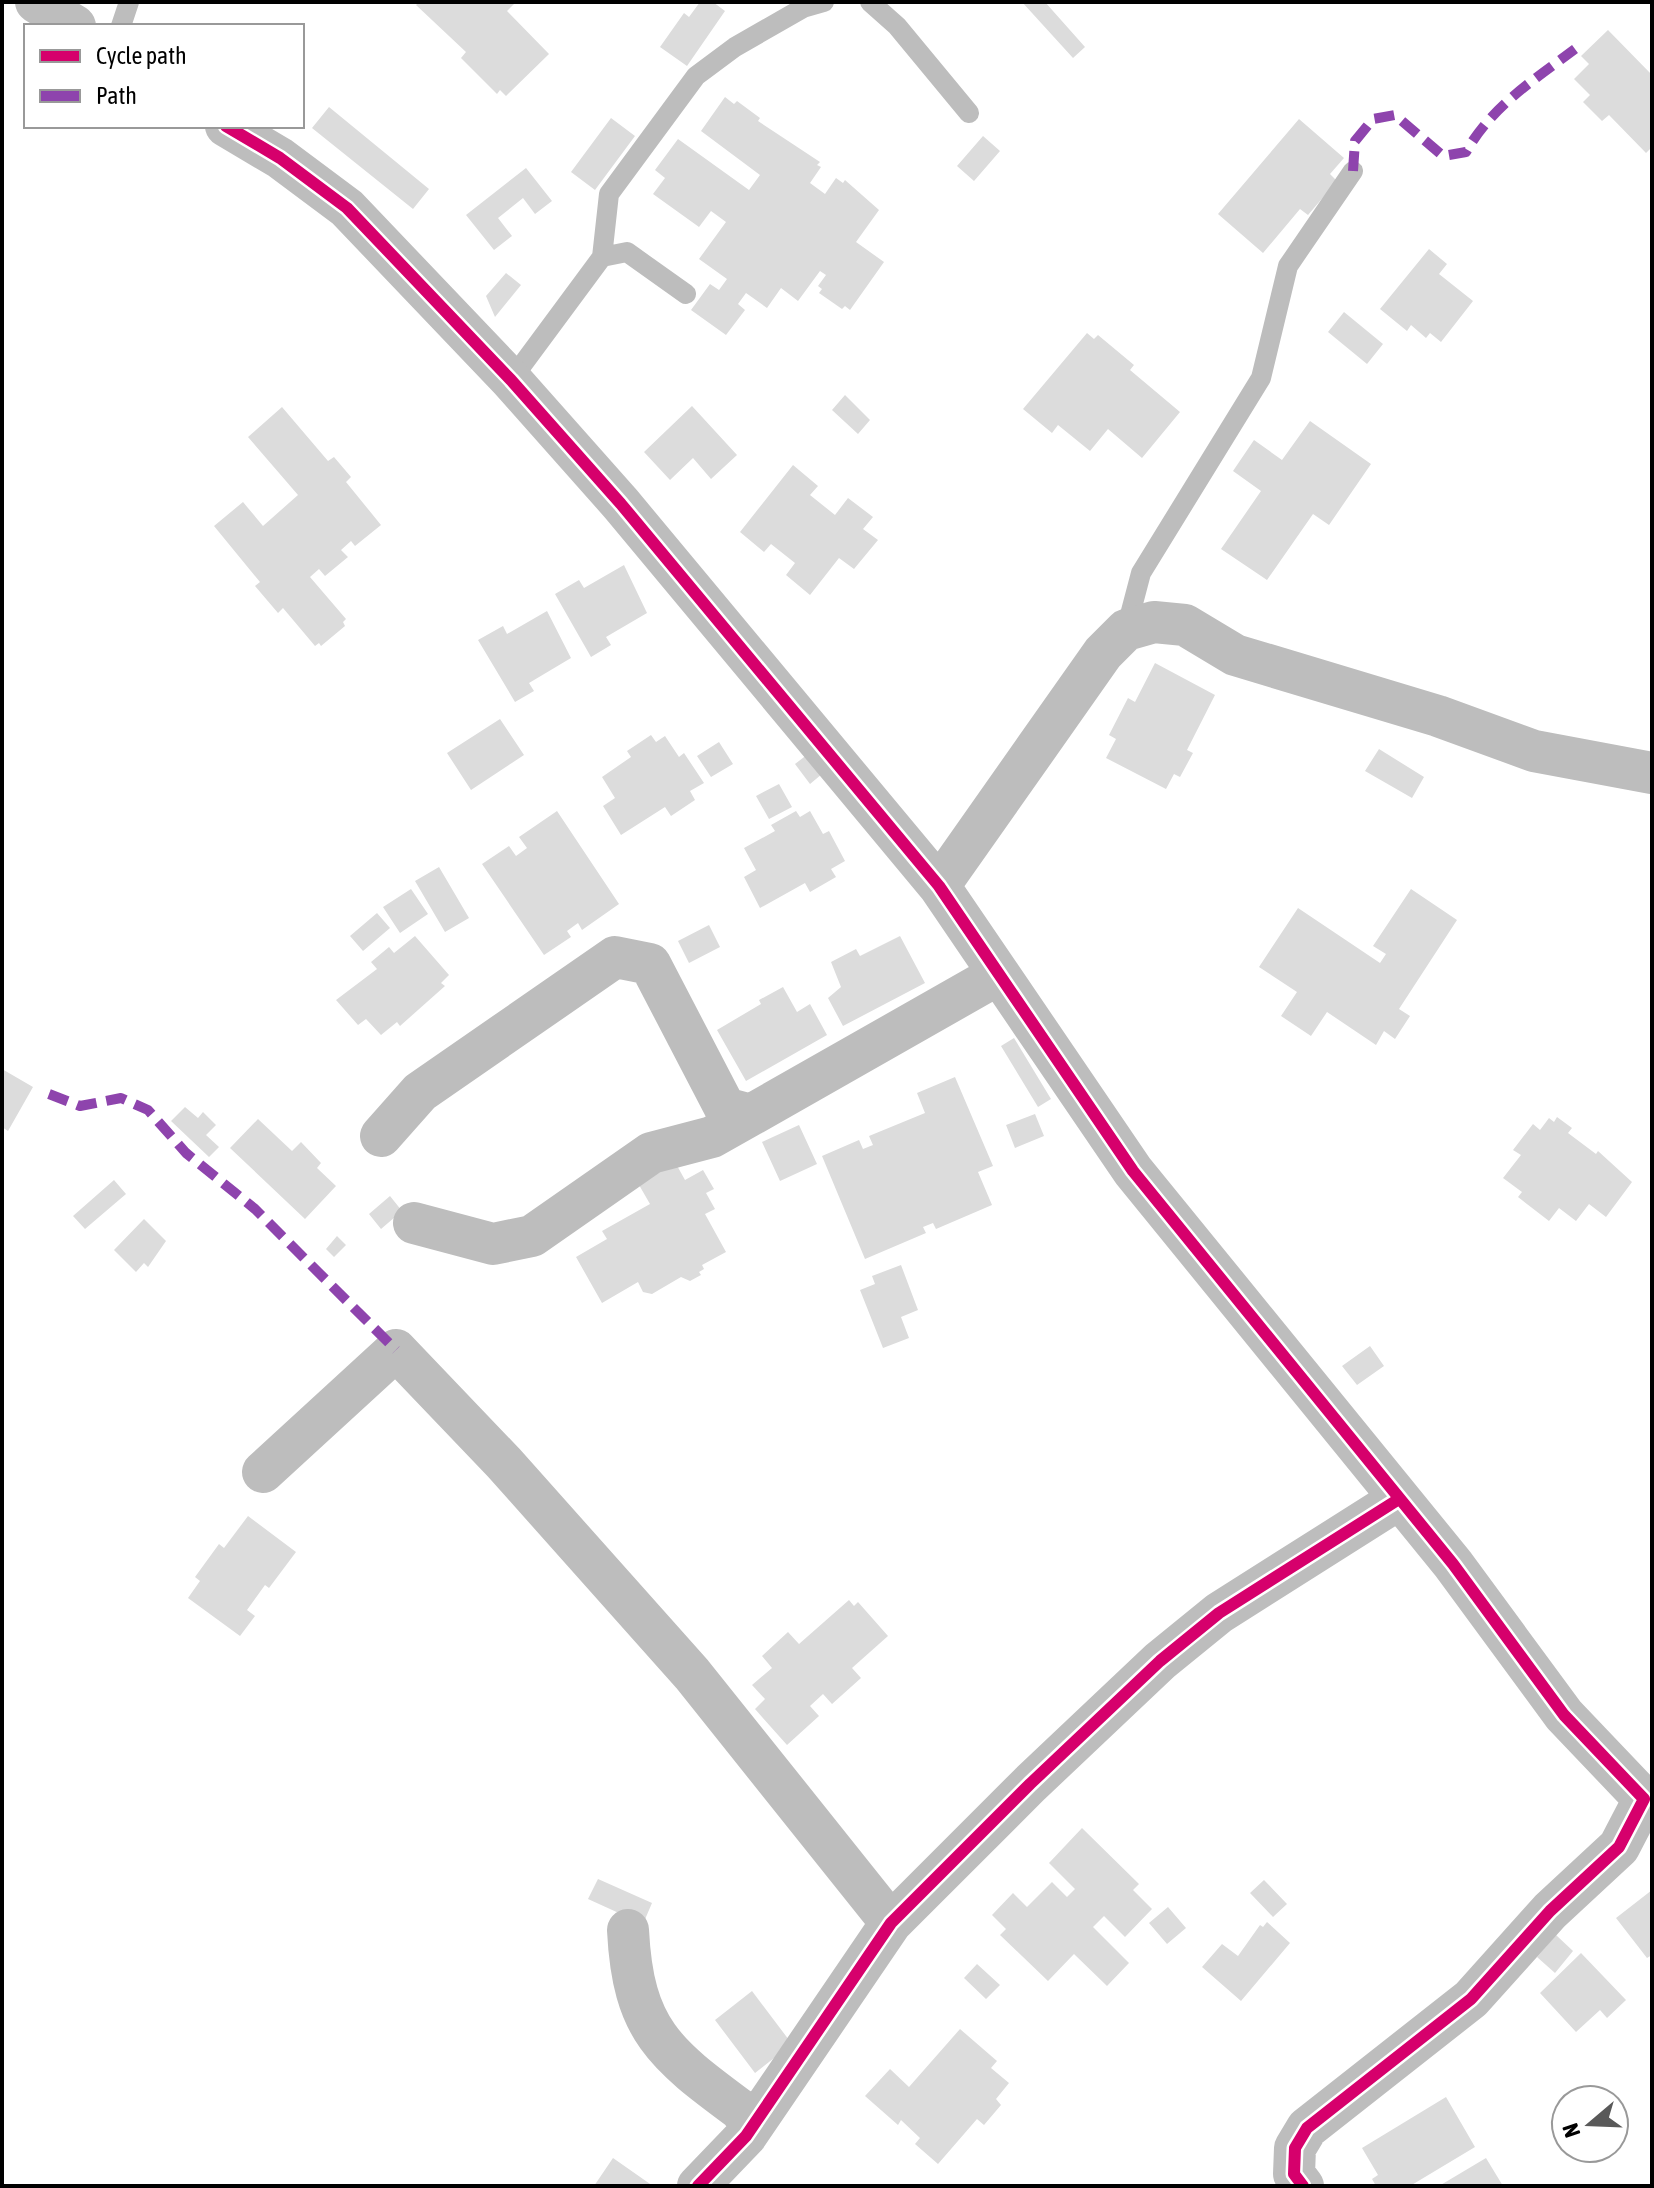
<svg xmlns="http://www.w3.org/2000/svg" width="1654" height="2188" font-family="'Asap Condensed',sans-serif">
	<rect width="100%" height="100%" fill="#fff"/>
	<path fill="#dcdcdc" d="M419 2H516L507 11 549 54 506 96 500 90 497 94 461 58 466 52 416 5Z
		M700 2H713L725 11 687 66 660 47 684 13 689 17Z
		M1022 2H1045L1085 47 1073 58Z
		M1608 30 1652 75V147L1646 153 1609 115 1602 121 1583 102 1590 95 1574 79 1589 64 1581 56Z
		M725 97 734 104 737 101 760 118 758 121 820 162 817 165 821 167 810 183 825 194 836 178 843 183 845 180 879 210 856 242 884 262 850 310 845 306 842 309 819 293 822 289 818 286 826 275 820 271 798 301 781 288 767 308 746 293 738 304 745 310 726 335 691 310 710 284 719 290 727 279 699 259 726 222 711 211 699 227 653 194 665 178 655 170 678 139 749 190 760 175 701 131Z
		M329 107 429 189 413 209 312 128Z
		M611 118 635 136 595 190 571 172Z
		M1299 119 1344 158 1330 174 1337 181 1308 215 1300 209 1263 253 1218 214Z
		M983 136 1000 151 974 181 957 166Z
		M526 168 552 201 535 214 523 198 498 218 512 236 494 250 466 215Z
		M1429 249 1447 264 1439 274 1473 301 1441 342 1430 333 1426 338 1411 325 1407 331 1380 309Z
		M506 273 521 285 495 317 486 296Z
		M1344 312 1383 344 1367 364 1328 332Z
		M1087 333 1094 339 1098 335 1134 365 1130 370 1180 412 1142 458 1108 429 1090 451 1058 425 1052 433 1023 409Z
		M845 395 870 420 858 434 832 410Z
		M692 406 737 455 711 479 693 458 670 480 644 452Z
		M282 407 328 461 334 457 351 477 346 482 381 525 355 546 351 541 341 550 348 557 325 576 319 569 310 577 346 619 343 622 345 626 321 646 319 643 315 646 283 608 278 613 255 586 260 582 214 526 243 502 263 526 298 495 248 437Z
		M1310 421 1371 464 1329 525 1313 514 1267 580 1221 549 1261 491 1233 471 1254 440 1282 460Z
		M793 465 818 486 810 495 835 515 848 498 873 517 863 529 878 540 854 569 839 558 810 595 786 575 795 563 771 544 764 552 740 532Z
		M624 565 647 613 606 637 611 645 591 657 555 594 579 580 584 588Z
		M547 611 571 658 529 683 534 691 515 702 478 640 503 626 507 634Z
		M1155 663 1215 695 1187 750 1193 753 1180 777 1174 774 1166 789 1106 758 1116 739 1109 735 1128 698 1135 702Z
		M500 719 524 755 471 790 447 753Z
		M651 735 656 742 665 736 679 757 684 753 704 783 690 791 695 800 671 816 665 807 621 835 603 806 615 798 602 777 631 757 627 751Z
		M719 742 733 764 711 777 697 756Z
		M1379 749 1424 777 1412 798 1365 771Z
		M808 754 822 774 810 784 795 764Z
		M779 784 792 807 769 819 756 796Z
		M557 811 619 904 582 930 578 923 567 931 571 937 544 955 482 864 509 846 516 856 527 848 519 837Z
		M796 811 800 817 810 811 823 834 829 831 845 861 831 869 836 877 810 892 805 883 760 908 744 877 756 870 744 848 775 831 771 825Z
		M439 867 469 918 445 932 415 881Z
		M411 889 428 914 400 933 383 907Z
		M1411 889 1457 920 1399 1009 1410 1016 1395 1039 1384 1031 1376 1045 1327 1012 1311 1036 1281 1016 1297 992 1259 967 1298 908 1380 963 1386 954 1373 946Z
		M377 913 390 928 363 951 350 936Z
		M709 925 720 947 689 963 678 941Z
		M415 936 449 975 441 983 445 986 400 1026 397 1022 381 1035 366 1019 358 1025 336 1000 377 969 371 962 389 947 394 953Z
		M900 936 925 983 843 1026 828 998 841 987 831 962 856 949 860 956Z
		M783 987 797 1012 810 1004 827 1035 746 1081 717 1030 761 1004 759 1000Z
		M1014 1038 1051 1099 1038 1107 1001 1046Z
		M2 1069 33 1087 8 1131 2 1127Z
		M955 1077 993 1166 978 1172 992 1205 936 1229 933 1223 923 1227 926 1233 865 1259 822 1156 859 1140 863 1149 873 1145 869 1136 925 1113 917 1093Z
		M185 1107 198 1118 203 1112 216 1125 206 1135 219 1147 209 1157 171 1121Z
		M1035 1114 1044 1136 1015 1148 1006 1125Z
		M1557 1117 1572 1128 1568 1133 1596 1154 1598 1151 1632 1182 1606 1217 1589 1204 1576 1221 1559 1208 1549 1221 1518 1197 1522 1192 1503 1178 1521 1155 1513 1150 1533 1124 1540 1130 1549 1118 1554 1122Z
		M258 1119 292 1151 301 1142 321 1163 317 1168 336 1186 305 1219 230 1148Z
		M799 1125 817 1164 780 1181 762 1142Z
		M675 1162 685 1180 703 1170 714 1189 706 1193 715 1209 705 1214 726 1252 702 1265 704 1269 699 1272 701 1275 690 1281 681 1277 652 1294 643 1292 638 1282 602 1303 576 1257 607 1239 602 1231 650 1204 635 1178Z
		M114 1180 126 1194 85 1229 73 1216Z
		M390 1196 402 1211 381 1229 369 1214Z
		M144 1219 166 1241 148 1267 144 1263 136 1272 114 1250Z
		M337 1236 346 1245 334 1257 326 1249Z
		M901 1265 918 1310 901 1317 909 1338 883 1348 860 1290 875 1284 872 1276Z
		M1370 1346 1384 1366 1357 1385 1342 1366Z
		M248 1516 296 1552 269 1588 265 1585 247 1610 255 1616 240 1636 188 1598 200 1581 195 1577 219 1544 224 1548Z
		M849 1600 854 1606 858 1602 888 1636 852 1668 861 1678 832 1704 823 1694 810 1706 819 1716 787 1745 755 1709 765 1699 752 1685 772 1668 762 1656 788 1632 799 1644Z
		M1082 1828 1139 1884 1133 1890 1152 1909 1125 1937 1104 1916 1093 1927 1129 1963 1107 1986 1074 1954 1048 1981 1000 1935 1006 1929 992 1915 1013 1893 1027 1907 1052 1882 1067 1897 1075 1889 1049 1863Z
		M598 1879 652 1903 643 1924 588 1899Z
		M1264 1880 1287 1904 1273 1917 1250 1893Z
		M1652 1890V1955L1647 1958 1616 1918Z
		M1168 1907 1186 1928 1167 1944 1149 1923Z
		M1267 1922 1290 1943 1241 2001 1202 1967 1222 1944 1238 1956 1260 1925 1263 1927Z
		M1556 1935 1573 1951 1555 1973 1537 1957Z
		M1581 1953 1626 2000 1607 2018 1600 2010 1576 2032 1540 1993Z
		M977 1964 1000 1985 986 1999 964 1978Z
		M752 1991 792 2044 755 2073 715 2020Z
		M960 2029 997 2061 991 2068 1009 2083 996 2099 1001 2105 984 2125 977 2119 938 2164 915 2144 920 2138 901 2120 898 2125 865 2096 890 2069 909 2087Z
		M1446 2097 1475 2147 1410 2186H1376L1372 2179 1378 2175 1362 2148Z
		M613 2158 653 2186H594Z
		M1486 2158 1503 2186H1439Z"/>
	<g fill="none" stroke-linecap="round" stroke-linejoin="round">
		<path stroke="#bdbdbd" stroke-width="20" d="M870 2 897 26 969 113
			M121 26 129 2
			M602 257 609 194 696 76 735 47 803 8 824 2
			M511 380 602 257 627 252 686 294
			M1126 630 1141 573 1261 378 1288 266 1353 171"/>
		<path stroke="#bdbdbd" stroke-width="42" d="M36 2 75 26
			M226 126 280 158 347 208 511 380 621 504 939 886 1133 1171 1453 1564 1564 1715 1644 1799 1619 1847 1550 1911 1471 1999 1307 2128 1295 2148 1294 2174 1303 2186
			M939 886 1103 653 1126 630 1154 622 1185 625 1235 655 1438 716 1534 751 1652 773
			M381 1136 420 1092 615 957 650 964 725 1108 751 1115 999 974
			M414 1223 493 1244 532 1236 651 1153 712 1137 751 1115
			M263 1472 396 1350 504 1463 692 1674 891 1923
			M628 1930C633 2031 665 2054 742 2111L748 2123 746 2136
			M698 2186 746 2136 891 1923 1030 1784 1160 1661 1219 1613 1399 1499"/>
		<path stroke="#8e44ad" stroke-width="10" stroke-dasharray="20 10" stroke-linecap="butt" d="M1353 171 1355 141 1373 119 1395 115 1443 156 1466 152C1491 107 1535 79 1575 49
			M49 1094 80 1106 121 1098 148 1110 186 1153 255 1209 396 1350"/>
		<g stroke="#fff" stroke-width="17">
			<path id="cycleway" d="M226 126 280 158 347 208 511 380 621 504 939 886 1133 1171 1453 1564 1564 1715 1644 1799 1619 1847 1550 1911 1471 1999 1307 2128 1295 2148 1294 2174 1303 2186
				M698 2186 746 2136 891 1923 1030 1784 1160 1661 1219 1613 1399 1499"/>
		</g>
		<use href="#cycleway" stroke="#d6006c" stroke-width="12"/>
	</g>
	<rect width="1654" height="2188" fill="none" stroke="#000000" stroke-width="8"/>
	<rect x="24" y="24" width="280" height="104" fill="#ffffff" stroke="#999999" stroke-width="2"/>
	<rect x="40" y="50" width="40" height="12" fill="#d6006c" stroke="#999999" stroke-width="2"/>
	<text x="96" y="64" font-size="24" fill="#000000">Cycle path</text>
	<rect x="40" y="90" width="40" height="12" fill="#8e44ad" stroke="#999999" stroke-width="2"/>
	<text x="96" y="104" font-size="24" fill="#000000">Path</text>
	<g transform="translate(1590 2124) rotate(251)"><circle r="38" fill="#ffffff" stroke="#999999" stroke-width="2"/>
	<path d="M0-6L14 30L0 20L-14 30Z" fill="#595959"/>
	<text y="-12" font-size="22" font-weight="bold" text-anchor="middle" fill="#000000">N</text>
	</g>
</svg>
